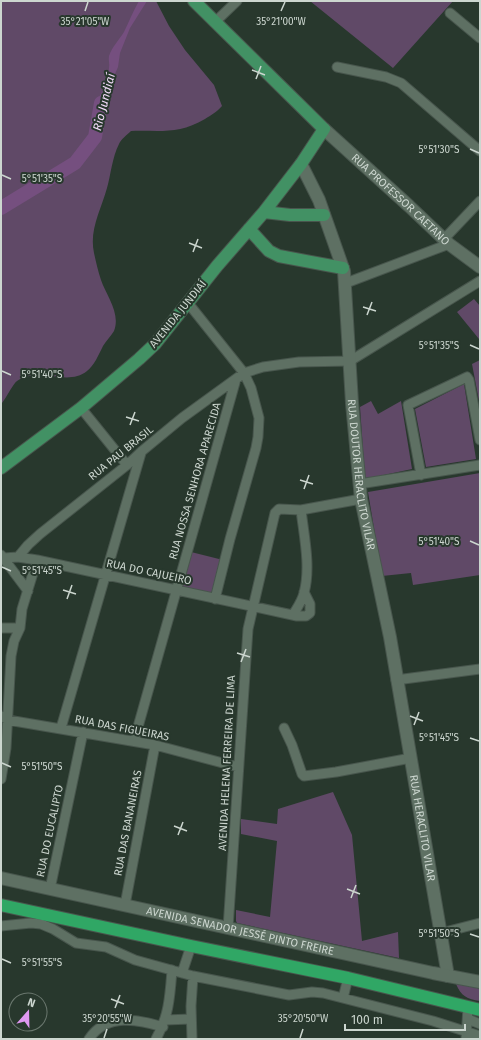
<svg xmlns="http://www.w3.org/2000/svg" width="481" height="1040" font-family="'Fira Sans',sans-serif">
	<rect width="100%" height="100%" fill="#28382d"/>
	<path fill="#604967" d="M1 1H156L169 26 185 50 214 85 222 106C217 112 211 115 205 119 178 135 160 130 131 131 127 135 121 139 119 144 112 158 111 174 107 188 101 210 89 230 94 253 96 262 98 271 101 280 106 295 121 313 114 331 111 336 106 341 103 346 99 354 94 366 87 371 68 387 38 366 17 381 13 384 6 398 2 403Z
		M310 1H453L393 68Z
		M474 299 480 306 479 339 457 312Z
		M480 360V406L472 364Z
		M464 384 476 459 426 467 415 409Z
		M371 401 378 414 401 401 412 469 365 479 360 407Z
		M480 473V575L413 585 411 573 382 576 368 492Z
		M191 552 223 560 214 594 181 589Z
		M333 792 352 835 362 941 398 932 399 958 237 923 236 921V910L270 917 277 841 241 834V819L277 824 278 809Z
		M456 984 480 988V1001C467 999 461 996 456 984Z"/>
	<path fill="#754f7f" d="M139 1H147L130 28 120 53 118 67 111 83 109 94 104 106 101 123 94 122C92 102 108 87 109 68 110 64 108 60 109 56 112 47 119 40 124 32 129 22 133 11 139 1Z"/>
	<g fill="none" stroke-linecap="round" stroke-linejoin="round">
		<path stroke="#754f7f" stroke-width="14" d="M1 208 75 163 95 137 101 103"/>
		<g stroke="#48564d" stroke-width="11">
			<path id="street" d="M450 13 480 38
				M215 22 237 1
				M337 67 386 77 401 83 480 151
				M444 239 480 201
				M346 283 449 244
				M188 303 244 373 251 388 259 418 258 437 256 448 230 539 215 599
				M81 408 127 465
				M421 475 408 405 467 377 469 380 480 440
				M359 484 480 465
				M1 555 28 591
				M18 557 28 545 40 534 127 465 142 451 182 418 244 373 263 367 299 362 350 361 480 281
				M4 558 18 557 37 560 297 616H306L310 613V604L304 592
				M293 615C297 608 302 601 304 593 311 567 304 536 301 510
				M1 628H20
				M396 680 480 669
				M1 716 8 720 155 745 238 767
				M61 728 141 453
				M284 728 292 745 302 774 304 776 336 772 411 758
				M134 741 236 379
				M1 779 6 748 11 656 14 641 20 628 22 609 37 560
				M50 889 83 732
				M125 905 155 745
				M1 926 31 923 41 924 53 929 76 943 106 947 135 960 193 976 289 995 312 992 323 993 433 1021 480 1036
				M228 928 248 629 275 513 279 509 301 510 361 499
				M441 933 480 923
				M182 973 191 946
				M343 998 348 978
				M468 1019 480 1024
				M165 1020 191 1019
				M89 1039C106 1013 138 1019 163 1027
				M156 1039C169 1016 170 996 172 970
				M192 1039 191 1006 193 976
				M466 1039 468 1007"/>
		</g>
		<g stroke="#48564d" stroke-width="14">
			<g id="secondary">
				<path id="s1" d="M324 129 409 206 449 244 480 267"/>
				<path id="s2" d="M301 164 319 200 344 271 352 403 361 499 390 637 448 976"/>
				<path id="s3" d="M1 878 433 973 480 982"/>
			</g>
		</g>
		<g stroke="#48564d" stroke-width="14">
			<path id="primary" d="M264 212 290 215H324
				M249 229 269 251 279 256 343 268
				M1 468 81 408 139 359 155 344 217 266 264 212 301 164 324 129 194 1"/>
		</g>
		<g stroke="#48564d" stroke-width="14">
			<path id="highway" d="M1 905 191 946 348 978 480 1010"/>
		</g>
		<use href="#street" stroke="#5e7063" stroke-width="9"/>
		<use href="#secondary" stroke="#5e7063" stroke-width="12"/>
		<use href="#primary" stroke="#429164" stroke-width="12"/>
		<use href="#highway" stroke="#30a765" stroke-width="12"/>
	</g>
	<path fill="none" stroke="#ccd6cf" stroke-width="1.5" d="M85 11 88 2M281 11 285 2M252 70 265 75M256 79 261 66M470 149 479 153M2 175 11 179M189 243 202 248M193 252 198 239M363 307 376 311M367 315 372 302M470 345 479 349M2 371 11 375M126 417 139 421M130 425 135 412M300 480 313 484M304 489 309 475M470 541 479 545M2 567 11 571M63 590 76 594M67 599 72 585M237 653 250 657M241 662 246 649M410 716 423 721M414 725 419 712M470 738 479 741M2 763 11 767M174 826 187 831M178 835 183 822M347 889 360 894M351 898 356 885M470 934 479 937M2 959 11 963M111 999 124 1004M115 1008 120 995M104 1038 107 1029M300 1038 303 1029"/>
	<g text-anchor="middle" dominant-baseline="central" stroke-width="4" stroke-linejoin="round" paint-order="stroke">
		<g font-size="11" fill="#ccd6cf" stroke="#28382d">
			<text stroke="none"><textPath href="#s1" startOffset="104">RUA PROFESSOR CAETANO</textPath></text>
			<text transform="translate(178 314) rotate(-51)">AVENIDA JUNDIAÍ</text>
			<text transform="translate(121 453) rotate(-39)">RUA PAU BRASIL</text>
			<text stroke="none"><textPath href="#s2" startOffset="320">RUA DOUTOR HERACLITO VILAR</textPath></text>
			<text transform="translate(195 481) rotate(-74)">RUA NOSSA SENHORA APARECIDA</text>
			<text transform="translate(149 572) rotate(12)">RUA DO CAJUEIRO</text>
			<text transform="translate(122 728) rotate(11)">RUA DAS FIGUEIRAS</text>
			<text transform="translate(227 763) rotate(-87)">AVENIDA HELENA FERREIRA DE LIMA</text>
			<text transform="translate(128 823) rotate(-79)">RUA DAS BANANEIRAS</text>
			<text stroke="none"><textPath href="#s2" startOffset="679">RUA HERACLITO VILAR</textPath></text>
			<text transform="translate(50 831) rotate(-78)">RUA DO EUCALIPTO</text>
			<text stroke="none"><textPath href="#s3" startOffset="245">AVENIDA SENADOR JESSÉ PINTO FREIRE</textPath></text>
		</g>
		<g font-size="12" font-style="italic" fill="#f2dbf9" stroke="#28382d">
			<text transform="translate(104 102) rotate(-76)">Rio Jundiaí</text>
		</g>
	</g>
	<g font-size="10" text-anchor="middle" fill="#ccd6cf" stroke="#28382d" stroke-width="4" stroke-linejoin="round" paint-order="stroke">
		<text x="85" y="25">35°21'05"W</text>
		<text x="281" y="25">35°21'00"W</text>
		<text x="439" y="153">5°51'30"S</text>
		<text x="42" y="182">5°51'35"S</text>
		<text x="439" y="349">5°51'35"S</text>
		<text x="42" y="378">5°51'40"S</text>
		<text x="439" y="545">5°51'40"S</text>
		<text x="42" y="574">5°51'45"S</text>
		<text x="439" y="741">5°51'45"S</text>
		<text x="42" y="770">5°51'50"S</text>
		<text x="439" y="937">5°51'50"S</text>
		<text x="42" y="966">5°51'55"S</text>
		<text x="107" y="1022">35°20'55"W</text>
		<text x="303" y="1022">35°20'50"W</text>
	</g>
	<rect width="481" height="1040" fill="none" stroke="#ccd6cf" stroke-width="4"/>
	<g transform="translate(28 1012) rotate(20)"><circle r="19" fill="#28382d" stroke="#6a776e"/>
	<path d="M0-3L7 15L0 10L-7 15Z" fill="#df98f1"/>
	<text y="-6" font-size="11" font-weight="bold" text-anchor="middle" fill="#ccd6cf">N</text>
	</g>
	<path d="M345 1024v6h120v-6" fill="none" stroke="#ccd6cf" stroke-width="2"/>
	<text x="351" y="1024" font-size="12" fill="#ccd6cf" stroke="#28382d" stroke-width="3" paint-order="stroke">100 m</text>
</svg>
